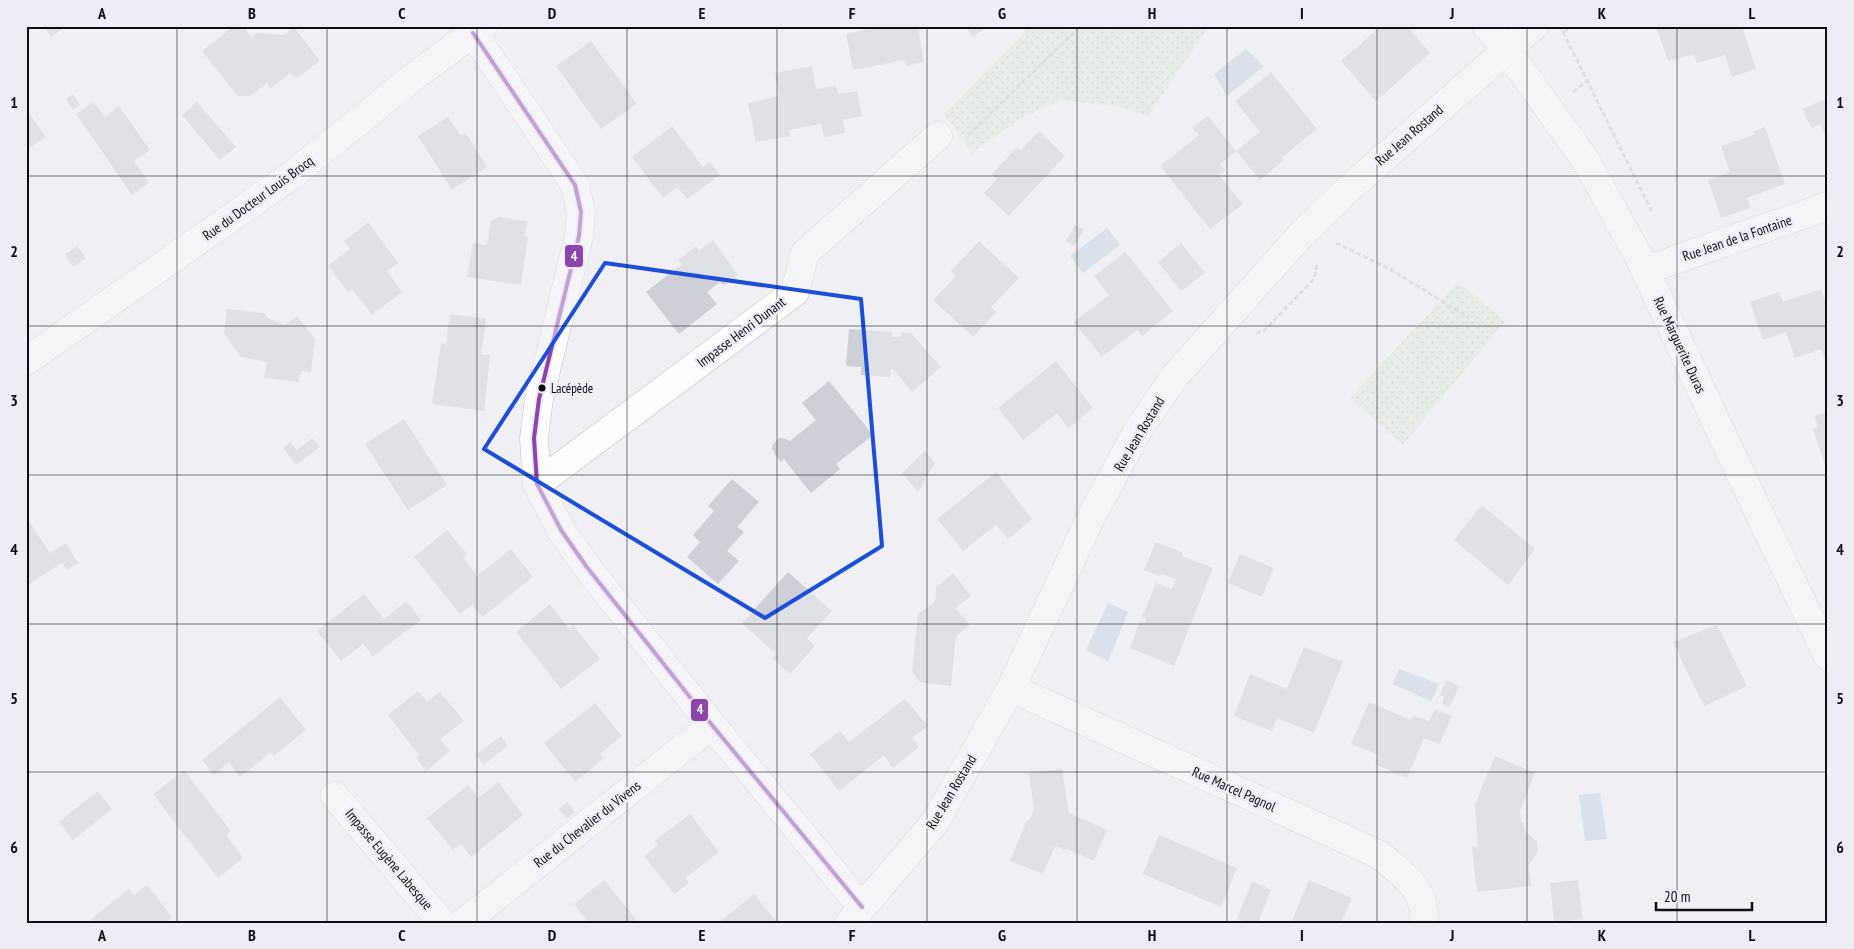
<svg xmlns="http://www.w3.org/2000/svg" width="1854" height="949" font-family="'PT Sans Narrow',sans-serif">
	<defs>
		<pattern id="park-dots" width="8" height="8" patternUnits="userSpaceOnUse" patternTransform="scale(1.25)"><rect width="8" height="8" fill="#e0e8dc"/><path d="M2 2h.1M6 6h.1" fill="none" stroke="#bfc6bc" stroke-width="1.8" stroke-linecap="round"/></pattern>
	</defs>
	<rect width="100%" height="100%" fill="#efeff4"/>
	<path fill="url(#park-dots)" d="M1031 26H1209L1148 116 1121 107 1061 100 1018 120 972 153 944 114Z
		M1458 282 1505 321 1403 445 1350 398Z"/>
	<path fill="#bed2e2" d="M1246 49 1264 66 1227 96 1214 74Z
		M1107 228 1120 245 1083 273 1070 256Z
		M1108 603 1128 612 1108 662 1086 650Z
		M1399 669 1439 684 1431 701 1393 684Z
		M1600 793 1607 839 1585 841 1579 795Z"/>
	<path fill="#cfcfd7" d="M44 26H67L51 37Z
		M234 26H243L252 37 257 33 284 35 294 27 320 61 297 78 293 76 290 73 271 88 267 83 251 96H238L202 51Z
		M883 26H918L924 62 906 66 905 60 853 70 846 34Z
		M966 26H987L973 37Z
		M1381 26H1407L1430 53 1376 101 1341 61Z
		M1656 26H1742L1756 69 1732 77 1725 55 1697 63 1694 54 1668 61Z
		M591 41 637 104 601 129 556 66Z
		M812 66 816 89 836 86 838 94 857 91 862 116 843 120 845 133 824 137 821 124 789 130 790 136 756 142 748 103 779 96 775 73Z
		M1271 72 1317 129 1281 158 1284 160 1260 180 1236 151 1260 132 1235 101Z
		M73 94 80 105 73 110 66 99Z
		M1828 98V142L1820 124 1812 128 1802 109Z
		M94 102 105 117 119 106 150 150 134 161 149 183 132 195 76 114Z
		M197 102 236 147 220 160 182 115Z
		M26 109 46 137 26 150Z
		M1208 116 1236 151 1220 164 1225 170 1219 175 1243 204 1210 229 1160 166 1199 135 1192 128Z
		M448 117 461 136 466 133 487 167 452 190 418 136Z
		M672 126 703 167 710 162 720 175 687 199 678 187 663 198 632 157Z
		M1765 127 1785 184 1747 198 1750 208 1721 218 1708 180 1730 172 1721 146 1754 135 1753 132Z
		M1039 131 1065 156 1009 216 984 193 997 179 992 174 1017 147 1021 150Z
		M498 217 527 221 525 236 528 237 521 285 467 277 473 243 487 245 491 221Z
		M368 222 398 263 387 271 402 292 372 315 352 289 348 292 328 266 350 249 344 241Z
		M1075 225 1084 230 1074 246 1066 241Z
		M713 240 738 275 724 285 720 282 707 292 717 304 679 334 646 292 682 264 678 260 696 246 699 251Z
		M979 241 1019 278 991 307 996 312 973 337 933 300 956 276 951 271Z
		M1181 243 1205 273 1181 291 1158 262Z
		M78 246 86 258 73 267 65 254Z
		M1125 252 1173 311 1142 336 1137 330 1102 357 1074 322 1109 295 1094 276Z
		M1821 289 1828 308V367L1821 349 1795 358 1786 332 1763 340 1750 302 1779 292 1783 302Z
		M227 309 264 313 268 318 285 325 297 316 315 339 311 372 301 371 299 382 264 378 267 362 241 357 224 333Z
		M450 314 486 319 481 354 490 355 484 411 432 404 441 343 446 344Z
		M849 329 892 332V337H900L901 332 911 333 941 367 912 392 893 369H891L890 377 861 375V367L846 366Z
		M1056 361 1093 408 1068 428 1057 413 1023 440 998 408Z
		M829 381 873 435 836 464 840 469 811 493 784 459 781 462 775 455 772 448 773 444 779 438 786 439 790 441 816 420 802 403Z
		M1828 412V471H1827L1813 429 1818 427 1814 416Z
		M404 419 447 485 408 510 365 444Z
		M312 438 320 447 296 465 283 448 290 442 297 450Z
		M925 451 935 463 918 492 902 473Z
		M996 472 1032 519 1008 539 996 525 963 551 937 519Z
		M732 479 759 502 737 527 744 532 727 551 739 561 718 584 687 557 700 542 693 535 714 511 708 506Z
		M1482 505 1535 549 1508 585 1454 540Z
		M26 517 50 553 66 543 78 563 67 570 62 563 26 586Z
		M447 530 467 554 463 557 477 576 511 549 533 577 482 617 472 605 460 614 414 557Z
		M1156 542 1183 553 1182 556 1213 568 1174 666 1130 648 1140 621 1145 623 1147 619 1142 617 1156 583 1172 589 1176 579 1161 574 1160 576 1144 570Z
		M1240 554 1274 568 1262 597 1228 583Z
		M788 572 832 611 807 638 815 646 790 674 772 658 776 654 742 623Z
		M953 573 971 596 955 608 970 625 956 636 951 686 920 682 912 672 918 614 935 602 936 587Z
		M364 594 384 619 406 601 421 620 373 656 363 644 341 661 317 631Z
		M550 604 569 629 573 625 600 659 561 689 516 632Z
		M1717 625 1747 686 1704 706 1673 642Z
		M1304 647 1343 662 1314 733 1277 718 1272 731 1234 716 1250 674 1287 689Z
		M1446 680 1459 686 1450 707 1442 704 1444 697 1440 695Z
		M418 691 427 702 440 692 464 721 440 739 450 751 426 771 416 758 419 755 388 715Z
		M280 697 306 730 274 756 271 752 240 777 229 762 214 775 202 760Z
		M905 699 928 726 912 738 919 747 893 768 884 755 839 791 810 754 840 731 849 742Z
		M1369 702 1411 720 1413 715 1429 721 1435 709 1452 716 1440 744 1424 738 1407 778 1375 764 1379 755 1351 744Z
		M595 703 622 736 600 754 604 758 575 782 544 743Z
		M501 736 508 745 484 765 476 755Z
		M1495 756 1535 773 1520 811 1521 822H1523L1525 831 1537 842 1538 852 1529 865 1531 886 1477 892 1472 847 1478 846 1475 804Z
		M1062 769 1069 813 1107 830 1094 861 1067 849 1066 850 1055 846 1043 874 1010 861 1027 820 1029 821 1034 809 1029 773Z
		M184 770 231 831 226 835 243 858 218 878 153 794Z
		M498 782 523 815 471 857 461 844 453 850 427 818 468 785 478 798Z
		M98 791 112 809 73 840 59 822Z
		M567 802 575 812 567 819 559 809Z
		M690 814 719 852 685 878 689 883 674 894 644 856 658 845 655 841Z
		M1159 835 1237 868 1221 907 1143 874Z
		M604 880 639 923H589L574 904Z
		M1309 880 1352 898 1341 923H1291Z
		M1578 880 1583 919 1554 922 1550 883Z
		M1252 881 1271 890 1258 923H1250L1237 919Z
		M147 885 172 917 165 923H93L91 919 129 889 134 895Z
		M754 894 777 923H718Z"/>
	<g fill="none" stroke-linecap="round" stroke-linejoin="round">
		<g stroke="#c2c2c6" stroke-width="29">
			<path id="minor" d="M1487 26 1506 49 1586 161 1639 257 1756 507 1828 656
				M473 33 575 185 581 212 579 236 539 399 534 438 537 484 561 530 586 566 712 725 862 907
				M1646 270 1828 206
				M26 361 292 175 416 75 483 26
				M537 484 795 292 805 253 938 136
				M1011 688 1380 855C1403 875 1427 889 1424 923
				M335 796 442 923
				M463 923 712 725
				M849 923 935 822 1011 688 1090 519 1138 430 1175 376 1299 237 1345 192 1534 26"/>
		</g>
		<path stroke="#cccdcf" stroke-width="3" stroke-dasharray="5 2.5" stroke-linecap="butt" d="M1563 32 1652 212
			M1564 32 1570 26
			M1573 92 1587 81
			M968 135 1081 26
			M1336 243 1390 269 1468 317
			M1256 333 1263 332 1314 279 1317 264"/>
		<use href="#minor" stroke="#fdfdfd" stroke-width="28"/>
		<g stroke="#ecedf7" stroke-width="8">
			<path id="bus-1" d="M473 33 575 185 581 212 579 236 539 399 534 438 537 484 561 530 586 566 712 725 862 907"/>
		</g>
		<use href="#bus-1" stroke="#8e44ad" stroke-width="4"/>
	</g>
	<path d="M0 0H1854V949H0ZM605 263 861 299 882 546 765 618 484 449Z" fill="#efeff4" fill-opacity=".55" fill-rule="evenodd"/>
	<path fill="none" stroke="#1d4ed8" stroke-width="4" stroke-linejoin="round" d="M605 263 861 299 882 546 765 618 484 449Z"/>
	<path fill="none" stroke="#0f0f13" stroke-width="1" stroke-opacity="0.55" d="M177 26V923M327 26V923M477 26V923M627 26V923M777 26V923M927 26V923M1077 26V923M1227 26V923M1377 26V923M1527 26V923M1677 26V923M26 176H1828M26 326H1828M26 475H1828M26 624H1828M26 772H1828"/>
	<circle fill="#0f0f13" stroke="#ecedf7" stroke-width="2" cx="542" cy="388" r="4.5"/>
	<g text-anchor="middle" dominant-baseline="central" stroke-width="5" stroke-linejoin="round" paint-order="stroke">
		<g font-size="13" fill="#0f0f13" stroke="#ecedf7" text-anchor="start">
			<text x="551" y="388">Lacépède</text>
		</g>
		<g font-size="14" fill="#0f0f13" stroke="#ecedf7">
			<text transform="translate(1409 135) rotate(-41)">Rue Jean Rostand</text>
			<text transform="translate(258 198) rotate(-36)">Rue du Docteur Louis Brocq</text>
			<text transform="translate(1737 238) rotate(-19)">Rue Jean de la Fontaine</text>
			<text transform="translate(741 332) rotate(-37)">Impasse Henri Dunant</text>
			<text transform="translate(1680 345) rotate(65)">Rue Marguerite Duras</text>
			<text transform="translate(1139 434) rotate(-59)">Rue Jean Rostand</text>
			<text transform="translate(1234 789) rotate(24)">Rue Marcel Pagnol</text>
			<text transform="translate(951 792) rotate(-59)">Rue Jean Rostand</text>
			<text transform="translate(587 824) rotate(-38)">Rue du Chevalier du Vivens</text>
			<text transform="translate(389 859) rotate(50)">Impasse Eugène Labesque</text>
		</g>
	</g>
	<g stroke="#ecedf7" stroke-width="2">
		<rect x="564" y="244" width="20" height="24" rx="5" fill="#8e44ad"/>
		<rect x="690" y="698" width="19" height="24" rx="5" fill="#8e44ad"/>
	</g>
	<g font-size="14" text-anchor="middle" font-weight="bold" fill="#fff">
		<text x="574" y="261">4</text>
		<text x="700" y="714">4</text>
	</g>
	<rect width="1854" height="949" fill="none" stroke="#ecedf7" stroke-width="55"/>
	<path d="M1656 902v8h96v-8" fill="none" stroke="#0f0f13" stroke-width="2.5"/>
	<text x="1664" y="902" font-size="15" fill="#0f0f13" stroke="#ecedf7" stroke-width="4" paint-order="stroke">20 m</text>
	<rect x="28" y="28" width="1798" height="894" fill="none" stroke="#0f0f13" stroke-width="2"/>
	<g font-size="16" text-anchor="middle" font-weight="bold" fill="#0f0f13">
		<text x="102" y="19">A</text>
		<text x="252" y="19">B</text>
		<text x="402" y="19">C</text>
		<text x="552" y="19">D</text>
		<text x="702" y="19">E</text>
		<text x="852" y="19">F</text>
		<text x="1002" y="19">G</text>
		<text x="1152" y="19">H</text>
		<text x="1302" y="19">I</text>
		<text x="1452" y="19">J</text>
		<text x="1602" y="19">K</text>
		<text x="1752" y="19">L</text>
		<text x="14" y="108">1</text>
		<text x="1840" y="108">1</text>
		<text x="14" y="257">2</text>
		<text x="1840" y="257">2</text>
		<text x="14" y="406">3</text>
		<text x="1840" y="406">3</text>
		<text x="14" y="555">4</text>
		<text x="1840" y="555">4</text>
		<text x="14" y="704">5</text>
		<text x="1840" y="704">5</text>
		<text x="14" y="853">6</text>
		<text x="1840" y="853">6</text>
		<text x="102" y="941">A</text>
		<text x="252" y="941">B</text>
		<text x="402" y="941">C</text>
		<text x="552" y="941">D</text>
		<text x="702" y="941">E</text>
		<text x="852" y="941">F</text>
		<text x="1002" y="941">G</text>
		<text x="1152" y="941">H</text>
		<text x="1302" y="941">I</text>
		<text x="1452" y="941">J</text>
		<text x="1602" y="941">K</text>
		<text x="1752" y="941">L</text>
	</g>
</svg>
